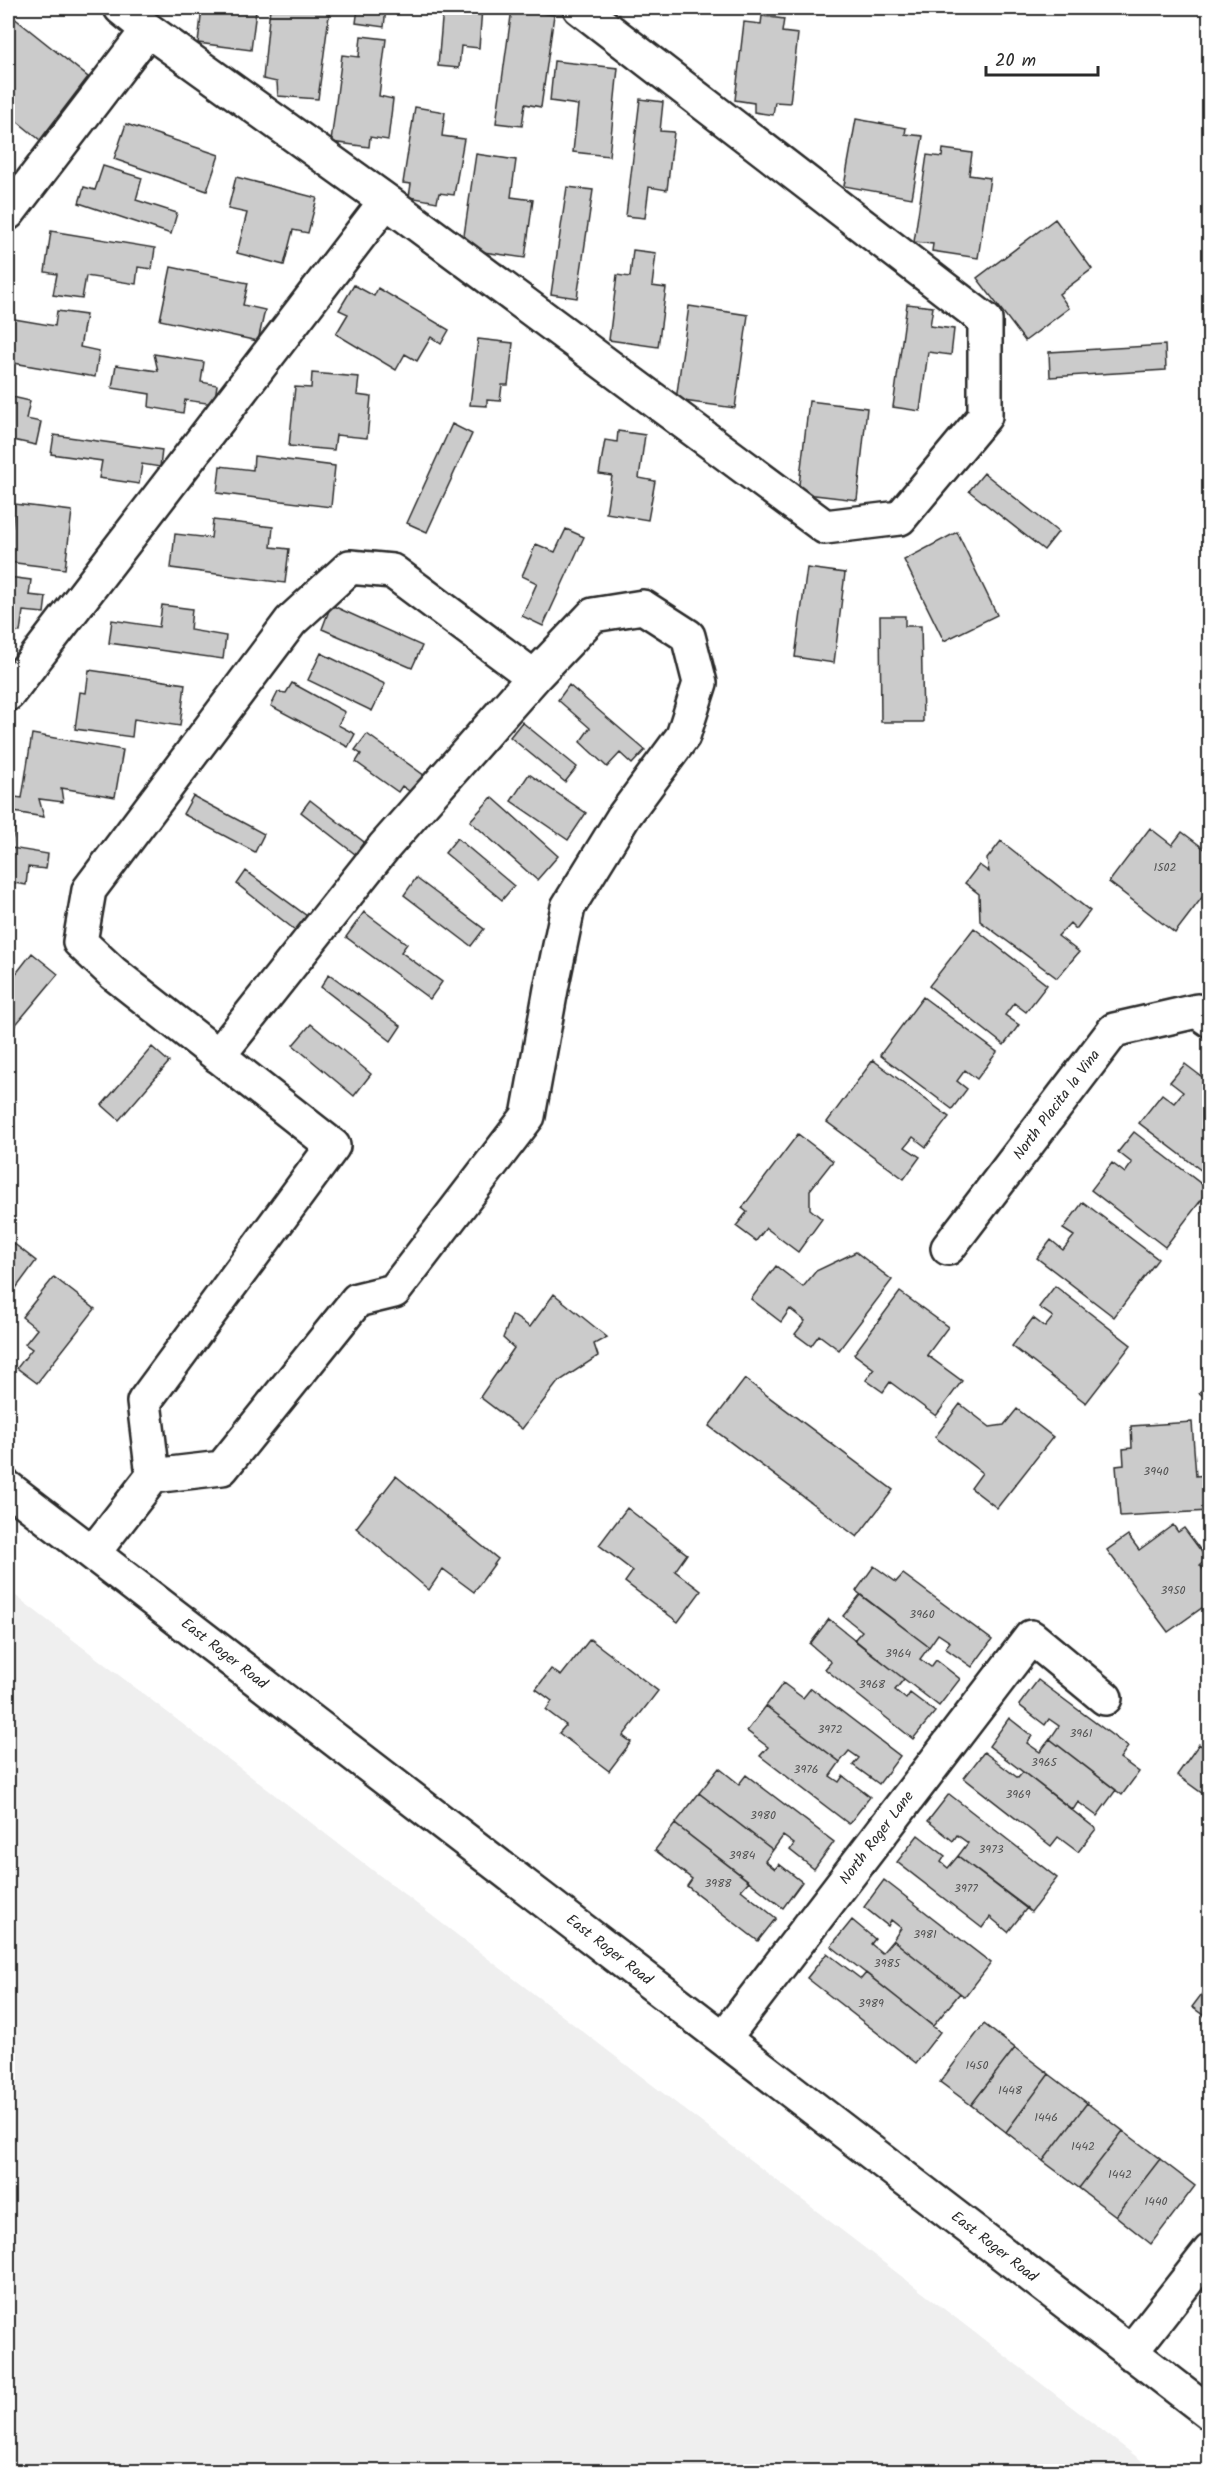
<svg xmlns="http://www.w3.org/2000/svg" width="1217" height="2479" font-family="Kalam,sans-serif">
	<rect width="100%" height="100%" fill="#fff"/>
	<filter id="ink" filterUnits="userSpaceOnUse"><feTurbulence type="fractalNoise" baseFrequency=".0167" numOctaves="2"/><feDisplacementMap in="SourceGraphic" scale="12" xChannelSelector="R" yChannelSelector="G"/><feConvolveMatrix kernelMatrix="1 2 1 2 8 2 1 2 1" color-interpolation-filters="sRGB"/></filter>
	<g filter="url(#ink)">
		<path fill="#efefef" d="M8 1590 1155 2471H8Z"/>
		<path fill="#cbcbcb" stroke="#2b2b2b" stroke-width="1.5" d="M202 8H244L256 11 251 50 198 43Z
			M270 8H330L318 99 278 96 277 82 263 79Z
			M358 8H386L384 27 356 23Z
			M443 8H482L479 48 461 46 459 68 438 66Z
			M512 9 554 15 541 107 525 104 522 126 496 123Z
			M8 13 88 77 40 140 8 114Z
			M762 16 784 19 782 32 798 34 790 103 775 102 773 115 754 112V103L735 100 744 22 761 24Z
			M361 36 386 39 379 96 393 99 388 140 370 137 369 147 331 142 342 55 359 57Z
			M554 61 618 68 609 156 573 152 578 105 550 101Z
			M640 99 663 102 660 131 674 132 667 190 649 187 645 218 626 216Z
			M415 107 445 112 442 136 464 139 454 195 439 193 437 202 409 197 411 184 403 183Z
			M856 119 906 128 905 134 923 136 912 198 844 186Z
			M126 124 219 155 207 191 114 159Z
			M943 149 972 153 969 175 990 178 978 258 932 251 933 244 914 242 927 155 942 157Z
			M476 154 516 160 511 197 533 200 525 258 462 249Z
			M103 166 142 178 136 200 177 213 171 234 79 203 84 187 95 190Z
			M236 177 317 198 308 233 293 230 284 265 237 253 247 213 228 209Z
			M567 187 593 190 577 298 551 294Z
			M1055 219 1092 269 1059 294 1069 308 1025 341 977 278Z
			M51 231 155 248 152 269 138 267 136 284 86 276 82 299 53 295 57 274 45 272Z
			M633 250 656 253 652 286 666 288 658 347 609 340 617 275 630 277Z
			M171 267 248 283 243 305 265 310 258 341 160 320Z
			M354 285 374 296 378 288 449 330 441 344 431 337 417 361 405 354 396 370 336 334 348 314 339 310Z
			M907 304 933 307 930 326 954 329 951 355 928 352 920 411 893 407Z
			M689 306 748 315 735 408 676 400Z
			M57 311 86 315 80 347 99 351 95 377 8 362V318L55 326Z
			M478 339 513 343 508 385H502L500 401 487 400V406L470 405Z
			M1165 345 1166 370 1050 377 1049 352Z
			M154 354 204 362 201 382 217 385 214 404 185 400 183 413 149 407 150 394 112 388 116 365 158 371Z
			M312 373 359 377 357 395 371 397 367 438 336 435 334 450 289 446 295 387 311 388Z
			M8 396 30 401 26 419 41 422 36 445 8 439Z
			M809 401 867 408 857 500 798 493Z
			M452 424 472 434 427 532 407 523Z
			M618 431 645 435 639 478 655 481 648 520 606 513 612 476 599 474 605 440 617 442Z
			M54 435 162 450 160 467 142 464 139 484 99 478 102 461 51 454Z
			M254 456 335 466 331 507 217 493 220 466 253 470Z
			M984 473 1058 532 1044 550 969 491Z
			M14 504 72 511 65 569 8 562V527H12Z
			M213 520 273 527 271 547 289 549 285 583 171 568 175 534 211 538Z
			M566 529 584 537 543 626 522 616 537 583 522 576 536 544 555 552Z
			M957 532 997 615 944 641 904 560Z
			M807 568 845 573 834 663 795 657Z
			M8 577 31 580 29 595 46 597 44 613 23 611 20 632 8 631Z
			M162 605 192 609 190 630 226 636 223 659 109 643 112 620 159 627Z
			M331 605 422 646 412 668 322 629Z
			M880 616H905V626H921L923 722H881Z
			M321 653 385 684 372 711 308 680Z
			M89 670 185 684 180 726 134 719 132 737 75 729 80 692 86 693Z
			M292 683 345 712 338 725 355 734 348 747 271 706 278 692 286 693Z
			M569 685 645 750 632 764 620 753 607 767 580 742 590 728 558 700Z
			M522 722 577 767 565 782 510 737Z
			M32 734 123 750 115 797 61 788 63 802 39 799 44 817 8 811V796L22 798Z
			M367 734 425 776 412 793 402 786 398 792 356 762 361 754 355 750Z
			M529 774 586 813 568 840 511 801Z
			M193 796 264 834 255 852 183 814Z
			M492 797 558 856 537 880 470 821Z
			M310 800 364 842 355 854 301 812Z
			M8 822 15 823 11 848 48 854 46 869 28 867 26 885 8 882Z
			M1150 828 1172 845 1182 832 1210 853V887L1175 933 1109 882Z
			M457 838 514 886 502 900 445 853Z
			M1001 841 1090 911 1076 929 1070 923 1058 936 1079 952 1057 978 980 921 979 894 965 883 979 865 989 872 987 859Z
			M246 871 311 919 300 934 237 884Z
			M416 878 484 929 471 946 404 895Z
			M364 912 407 944 401 952 442 982 430 999 346 937Z
			M974 928 1047 985 1026 1012 1014 1003 1005 1015 1019 1025 1004 1045 929 986Z
			M32 953 58 974 13 1028 8 1023V984Z
			M329 974 401 1026 391 1041 321 987Z
			M923 997 997 1052 977 1079 965 1070 957 1081 967 1089 952 1109 880 1055Z
			M311 1024 371 1074 354 1096 293 1045Z
			M152 1047 169 1062 119 1120 102 1105Z
			M873 1060 949 1117 926 1147 913 1137 905 1147 920 1157 904 1179 827 1122Z
			M1185 1064 1210 1083V1177L1139 1123 1162 1094 1174 1103 1183 1092 1170 1082Z
			M1134 1132 1209 1190 1165 1247 1091 1190 1112 1163 1125 1173 1132 1163 1118 1152Z
			M798 1134 833 1161 810 1190V1209L822 1219 798 1252 766 1228 756 1241 736 1226 747 1212 742 1208Z
			M1083 1202 1158 1259 1114 1317 1037 1258 1051 1240 1063 1250 1074 1236 1063 1229Z
			M8 1239 36 1261 8 1299Z
			M856 1252 892 1280 839 1350 819 1335 811 1346 795 1334 805 1321 790 1309 781 1322 751 1299 776 1266 803 1287 816 1271Z
			M54 1277 95 1309 37 1383 17 1368 32 1349 25 1344 37 1329 22 1317Z
			M1055 1286 1131 1345 1086 1403 1012 1346 1033 1318 1045 1327 1053 1317 1039 1307Z
			M900 1292 948 1327 927 1355 962 1381 936 1416 890 1382 883 1392 866 1380 874 1369 854 1354Z
			M554 1294 607 1337 594 1344 598 1356 558 1382 522 1429 480 1397 514 1348 503 1338 512 1315 530 1327Z
			M745 1379 893 1490 857 1537 709 1426Z
			M1210 1381V1401L1199 1393Z
			M960 1404 990 1427 1004 1425 1017 1409 1053 1437 997 1508 971 1488 982 1473 935 1437Z
			M1192 1422 1196 1476 1207 1475 1209 1511 1120 1516 1116 1466 1124 1465 1123 1449 1132 1448 1131 1426Z
			M396 1476 498 1559 474 1592 443 1569 429 1590 356 1528Z
			M627 1508 687 1554 675 1571 701 1591 678 1622 625 1582 633 1571 599 1545Z
			M1173 1525 1178 1532 1184 1528 1207 1559 1200 1565 1210 1578V1602L1168 1632 1107 1550 1128 1535 1139 1550Z
			M874 1566 896 1582 903 1574 992 1640 972 1667 945 1648 950 1642 938 1634 929 1647 856 1591Z
			M860 1595 929 1647 920 1659 931 1667 936 1660 960 1679 939 1706 854 1640 862 1631 843 1616Z
			M829 1619 904 1679 895 1690 906 1699 910 1693 935 1712 913 1739 825 1669 831 1662 810 1644Z
			M590 1639 658 1691 623 1736 631 1742 609 1771 559 1733 566 1725 546 1710 552 1701 536 1689 551 1669 561 1676Z
			M1038 1680 1128 1747 1120 1758 1139 1772 1122 1795 1050 1739 1059 1726 1049 1719 1045 1725 1019 1705Z
			M783 1683 803 1698 811 1688 900 1756 879 1784 853 1765 859 1758 849 1751 840 1762 766 1706Z
			M766 1706 840 1762 830 1776 839 1782 843 1776 870 1797 849 1824 760 1756 768 1747 747 1731Z
			M1009 1718 1032 1736 1027 1743 1040 1752 1050 1739 1116 1790 1097 1816 1078 1802 1073 1810 989 1746Z
			M1199 1744 1210 1752V1799L1177 1775Z
			M984 1752 1018 1778 1023 1772 1096 1829 1078 1852 1058 1837 1051 1846 964 1778Z
			M719 1768 739 1784 746 1775 834 1842 814 1869 790 1850 794 1844 783 1836 773 1850 699 1793Z
			M699 1793 773 1850 765 1861 775 1869 779 1864 802 1882 783 1908 675 1824Z
			M949 1794 1057 1878 1031 1912 958 1856 968 1843 957 1835 953 1841 928 1821Z
			M675 1824 749 1881 741 1890 776 1918 758 1941 687 1886 692 1879 655 1850Z
			M918 1835 945 1856 941 1862 948 1868 958 1856 1027 1908 1008 1932 990 1917 982 1928 897 1862Z
			M884 1880 991 1963 965 1997 893 1940 901 1928 891 1920 888 1926 864 1907Z
			M852 1920 875 1939 871 1944 882 1953 893 1940 960 1993 933 2026 831 1946Z
			M827 1953 861 1979 866 1973 940 2032 916 2063 807 1978Z
			M1210 1983V2020L1192 2007Z
			M984 2024 1015 2048 971 2105 940 2082Z
			M1015 2048 1049 2074 1006 2132 971 2105Z
			M1049 2074 1087 2103 1043 2161 1006 2132Z
			M1087 2103 1123 2131 1079 2188 1043 2161Z
			M1123 2131 1160 2159 1116 2216 1079 2188Z
			M1160 2159 1195 2186 1151 2244 1116 2216Z"/>
		<g fill="none" stroke-linecap="round" stroke-linejoin="round">
			<g stroke="#2b2b2b" stroke-width="38">
				<path id="minor" d="M121 8 148 30 386 201 825 527 900 518 985 416V320L580 8
					M8 213 148 30
					M8 694 386 201
					M218 1056 384 847 534 677
					M948 1248 1114 1030 1197 1011 1210 1020
					M8 1488 1210 2413
					M93 1553 153 1476 222 1468 357 1300 394 1291 528 1116 551 989 568 907 624 816 683 736 700 683 688 636 643 607 593 615 534 677 392 571 350 567 291 621 89 890 80 942 113 973 333 1146 144 1402 153 1476
					M724 2038 1031 1637 1105 1698
					M1130 2353 1210 2251"/>
			</g>
			<use href="#minor" stroke="#fff" stroke-width="33"/>
		</g>
	</g>
	<g text-anchor="middle" dominant-baseline="central" stroke-width="6" stroke-linejoin="round" paint-order="stroke">
		<g font-size="12" fill="#535353">
			<text x="1165" y="867">1502</text>
			<text x="1156" y="1471">3940</text>
			<text x="1173" y="1590">3950</text>
			<text x="922" y="1614">3960</text>
			<text x="898" y="1653">3964</text>
			<text x="872" y="1684">3968</text>
			<text x="830" y="1729">3972</text>
			<text x="1081" y="1733">3961</text>
			<text x="1044" y="1762">3965</text>
			<text x="806" y="1769">3976</text>
			<text x="1018" y="1794">3969</text>
			<text x="763" y="1815">3980</text>
			<text x="991" y="1849">3973</text>
			<text x="742" y="1855">3984</text>
			<text x="718" y="1883">3988</text>
			<text x="966" y="1888">3977</text>
			<text x="925" y="1934">3981</text>
			<text x="887" y="1963">3985</text>
			<text x="871" y="2003">3989</text>
			<text x="977" y="2065">1450</text>
			<text x="1010" y="2090">1448</text>
			<text x="1046" y="2117">1446</text>
			<text x="1083" y="2146">1442</text>
			<text x="1120" y="2174">1442</text>
			<text x="1156" y="2201">1440</text>
		</g>
		<g font-size="15" fill="#2b2b2b" stroke="#fff">
			<text transform="translate(1057 1105) rotate(-53)">North Placita la Vina</text>
			<text transform="translate(224 1654) rotate(38)">East Roger Road</text>
			<text transform="translate(877 1838) rotate(-53)">North Roger Lane</text>
			<text transform="translate(609 1950) rotate(38)">East Roger Road</text>
			<text transform="translate(994 2247) rotate(38)">East Roger Road</text>
		</g>
	</g>
	<rect width="1217" height="2479" fill="none" stroke="#fff" stroke-width="30"/>
	<rect x="15" y="15" width="1187" height="2449" fill="none" stroke="#2b2b2b" stroke-width="2" filter="url(#ink)"/>
	<path d="M986 66v9h112v-9" fill="none" stroke="#2b2b2b" stroke-width="3"/>
	<text x="995" y="66" font-size="18" fill="#2b2b2b" stroke="#ffffff" stroke-width="4.5" paint-order="stroke">20 m</text>
</svg>
